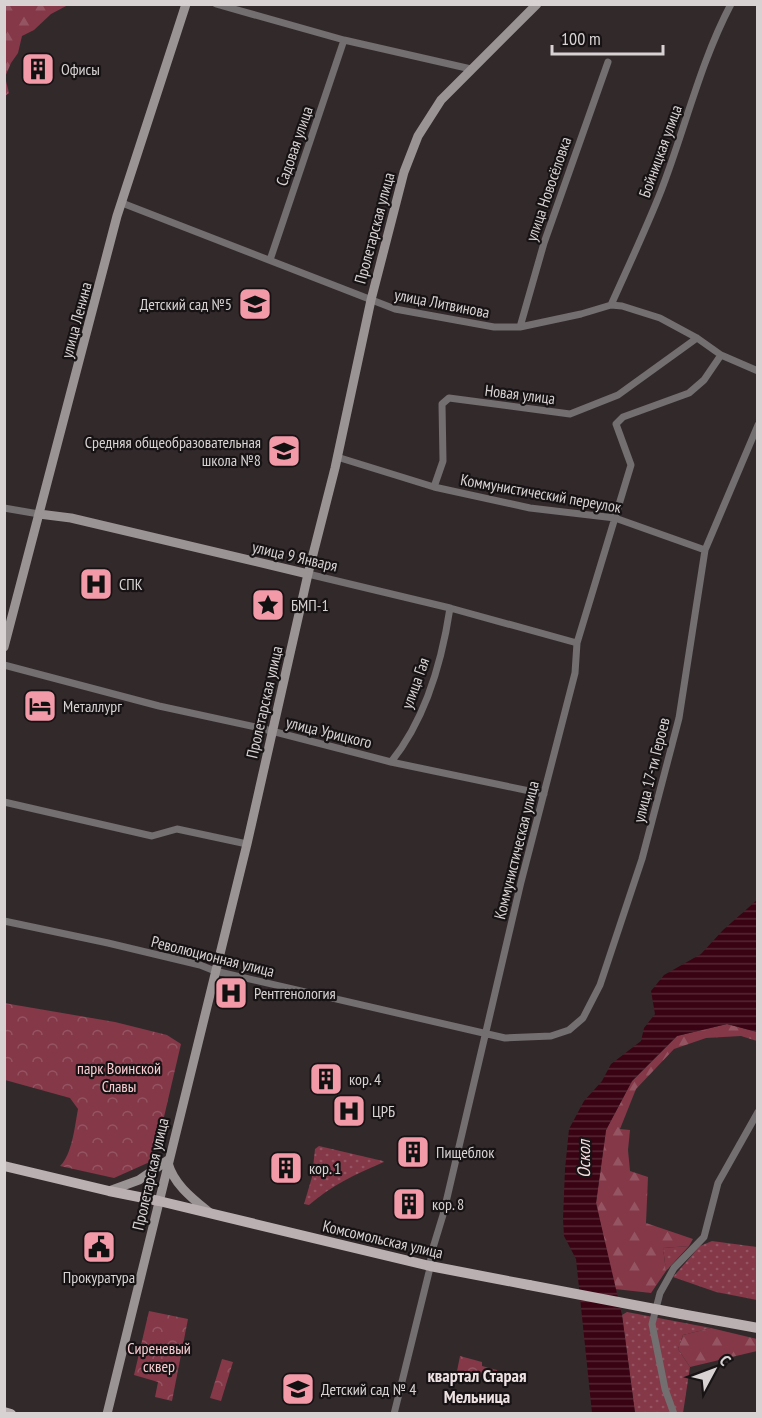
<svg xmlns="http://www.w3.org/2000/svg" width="762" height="1418" font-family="'PT Sans Narrow',sans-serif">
	<defs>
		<pattern id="grass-dots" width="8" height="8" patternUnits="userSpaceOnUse" patternTransform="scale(1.5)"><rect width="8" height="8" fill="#843848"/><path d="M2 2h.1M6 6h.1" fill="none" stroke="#955462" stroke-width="1.8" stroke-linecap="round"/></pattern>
		<pattern id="forest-firs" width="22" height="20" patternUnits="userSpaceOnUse" patternTransform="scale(1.5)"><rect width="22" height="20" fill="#843848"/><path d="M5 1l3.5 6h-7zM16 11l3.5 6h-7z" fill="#955462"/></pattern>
		<pattern id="park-crowns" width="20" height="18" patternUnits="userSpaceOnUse" patternTransform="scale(1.5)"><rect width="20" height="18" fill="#843848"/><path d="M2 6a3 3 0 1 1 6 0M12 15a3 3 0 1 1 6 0" fill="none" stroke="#955462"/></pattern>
		<pattern id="water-rules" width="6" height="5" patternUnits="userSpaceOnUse" patternTransform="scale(1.5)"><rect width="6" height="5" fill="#390313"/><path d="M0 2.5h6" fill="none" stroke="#552734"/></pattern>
	</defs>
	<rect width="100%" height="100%" fill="#32292b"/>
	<path fill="url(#grass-dots)" d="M319 1146 383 1161 384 1162C356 1174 332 1185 309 1205L304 1204 312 1177 315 1149Z
		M712 1241 757 1247V1300L716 1292 673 1277 700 1246Z
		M689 1246 666 1271 663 1248Z
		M627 1312 711 1328 683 1335 678 1349 690 1367 683 1413H635L622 1315Z"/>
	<path fill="url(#forest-firs)" d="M4 5H68L51 14 34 30 22 36 18 53 11 63 5 77 9 93 5 96Z
		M727 1024 757 1032V1041L741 1036 706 1038 674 1049 636 1089 620 1129 630 1130 628 1150 630 1171 648 1177 646 1223 693 1239 689 1246 663 1248 666 1271 651 1293 615 1289 596 1203 606 1130 632 1081 677 1036Z
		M711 1328 757 1339V1351L690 1367 678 1349 683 1335Z"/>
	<path fill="url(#park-crowns)" d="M4 1003 115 1022 167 1035 181 1044 157 1147 152 1161 114 1178 60 1166C72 1155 75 1125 78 1109L70 1098 5 1080Z
		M149 1311 188 1319 172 1401 155 1397 158 1382 134 1375Z
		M460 1356 482 1362V1366L497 1370 494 1380 457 1371Z
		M222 1359 233 1362 221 1401 210 1398Z"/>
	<path fill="url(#water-rules)" d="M757 900V1032L727 1024 677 1036 632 1081 606 1130 596 1203 622 1315 635 1413H592L576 1259 564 1236 563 1219 565 1169 569 1129 584 1101 602 1081 611 1064 641 1041 644 1028 655 1014 651 991 664 975 701 954 723 930Z"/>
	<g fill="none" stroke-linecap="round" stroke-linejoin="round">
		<path stroke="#736e6f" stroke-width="7" d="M216 4 344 40 471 69
			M122 203 395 309 494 327H520L581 314 611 305 622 306 660 318 697 338 721 355 758 371
			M270 260 344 40
			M611 305C628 267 646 229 661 191 685 129 700 63 731 4
			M520 327 544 243 608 62
			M337 457 434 487 530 508 615 518 705 550
			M434 487 443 461 442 404 449 398 570 414 618 395 697 338
			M4 508 39 514
			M308 574 450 608 577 643
			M4 665 159 706 256 727 391 762 544 794
			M391 762C425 720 442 661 450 608
			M4 802 152 836 177 829 247 844
			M4 921 108 943 200 965 215 971 505 1038 551 1036 569 1030 583 1018 600 985 642 859 679 718 705 550 758 425
			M394 1414 429 1272 432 1251 443 1215 521 882 575 673 577 643 631 465 616 424 623 417 689 393 704 380 721 355
			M674 1414 665 1389 652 1324 660 1293 674 1268 704 1237 718 1183 758 1112"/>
		<path stroke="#9b9494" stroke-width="9" d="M39 514 71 518 308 574
			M4 647 117 216 186 4
			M168 1163C174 1185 193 1199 210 1213
			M109 1191 139 1180 168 1160
			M107 1414 247 844 308 574 335 468 371 300 404 172 418 136 441 100 537 4"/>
		<path stroke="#bab0b1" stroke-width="10" d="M4 1166 109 1191 159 1201 430 1266 529 1285
			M681 1314 758 1328
			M4 1412 11 1414"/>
		<path stroke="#bab0b1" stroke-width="10" d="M529 1285 681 1314"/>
	</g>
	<defs>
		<g id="building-square" transform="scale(1.725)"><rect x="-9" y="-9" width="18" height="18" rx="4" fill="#f39aa9" stroke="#171314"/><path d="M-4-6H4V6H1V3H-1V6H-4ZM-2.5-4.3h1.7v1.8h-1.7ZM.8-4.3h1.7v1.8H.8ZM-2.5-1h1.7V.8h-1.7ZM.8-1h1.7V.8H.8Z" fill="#111"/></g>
		<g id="school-square" transform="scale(1.725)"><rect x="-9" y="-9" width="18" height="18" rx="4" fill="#f39aa9" stroke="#171314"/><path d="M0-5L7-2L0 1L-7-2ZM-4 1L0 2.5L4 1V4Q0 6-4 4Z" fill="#111"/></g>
		<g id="hospital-square" transform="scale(1.725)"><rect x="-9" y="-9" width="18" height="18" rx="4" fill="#f39aa9" stroke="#171314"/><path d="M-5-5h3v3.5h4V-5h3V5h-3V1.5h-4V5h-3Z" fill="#111"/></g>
		<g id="sight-square" transform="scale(1.725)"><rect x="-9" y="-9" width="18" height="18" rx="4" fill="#f39aa9" stroke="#171314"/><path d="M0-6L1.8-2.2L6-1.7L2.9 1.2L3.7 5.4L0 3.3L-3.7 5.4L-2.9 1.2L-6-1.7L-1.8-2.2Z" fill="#111"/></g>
		<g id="hotel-square" transform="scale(1.725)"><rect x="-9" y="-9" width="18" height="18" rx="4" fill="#f39aa9" stroke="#171314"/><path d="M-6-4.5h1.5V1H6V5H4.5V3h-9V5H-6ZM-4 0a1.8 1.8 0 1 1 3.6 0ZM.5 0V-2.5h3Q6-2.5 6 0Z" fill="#111"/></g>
		<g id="civic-square" transform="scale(1.725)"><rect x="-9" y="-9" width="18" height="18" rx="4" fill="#f39aa9" stroke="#171314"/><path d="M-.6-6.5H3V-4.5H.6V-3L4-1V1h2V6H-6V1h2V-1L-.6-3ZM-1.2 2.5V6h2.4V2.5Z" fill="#111"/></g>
	</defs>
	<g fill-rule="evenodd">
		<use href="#building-square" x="38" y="69"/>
		<use href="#school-square" x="255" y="304"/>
		<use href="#school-square" x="284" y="451"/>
		<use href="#hospital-square" x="96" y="584"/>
		<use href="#sight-square" x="268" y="605"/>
		<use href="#hotel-square" x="40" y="706"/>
		<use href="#hospital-square" x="231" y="993"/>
		<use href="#building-square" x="326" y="1079"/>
		<use href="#hospital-square" x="349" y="1111"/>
		<use href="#building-square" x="413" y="1152"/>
		<use href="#building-square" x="286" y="1168"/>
		<use href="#building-square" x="409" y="1204"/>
		<use href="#civic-square" x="99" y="1247"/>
		<use href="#school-square" x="298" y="1389"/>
	</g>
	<g text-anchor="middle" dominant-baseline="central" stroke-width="4.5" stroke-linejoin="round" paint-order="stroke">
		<g font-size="16" fill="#d8d2d3" stroke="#171314" text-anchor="start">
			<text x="61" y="69">Офисы</text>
			<text x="232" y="304" text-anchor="end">Детский сад №5</text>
			<text x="261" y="442" text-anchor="end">Средняя общеобразовательная<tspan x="261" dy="18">школа №8</tspan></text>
			<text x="119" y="584">СПК</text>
			<text x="291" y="605">БМП-1</text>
			<text x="63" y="706">Металлург</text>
			<text x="254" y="993">Рентгенология</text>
			<text x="349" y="1079">кор. 4</text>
			<text x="372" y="1111">ЦРБ</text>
			<text x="436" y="1152">Пищеблок</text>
			<text x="309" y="1168">кор. 1</text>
			<text x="432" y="1204">кор. 8</text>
			<text x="99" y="1277" text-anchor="middle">Прокуратура</text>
			<text x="321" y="1389">Детский сад № 4</text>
		</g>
		<g font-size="16" fill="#d8d2d3" stroke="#171314">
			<text transform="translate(294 146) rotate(-71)">Садовая улица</text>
			<text transform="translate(660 151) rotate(-70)">Бойницкая улица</text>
			<text transform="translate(548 189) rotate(-71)">улица Новосёловка</text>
			<text transform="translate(374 228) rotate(-75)">Пролетарская улица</text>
			<text transform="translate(442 303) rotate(11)">улица Литвинова</text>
			<text transform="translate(76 320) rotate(-75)">улица Ленина</text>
			<text transform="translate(520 394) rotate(7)">Новая улица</text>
			<text transform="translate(541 493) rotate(10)">Коммунистический переулок</text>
			<text transform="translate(295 556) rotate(13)">улица 9 Января</text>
			<text transform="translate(415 683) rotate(-70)">улица Гая</text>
			<text transform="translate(264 702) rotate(-77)">Пролетарская улица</text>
			<text transform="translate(329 732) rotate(14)">улица Урицкого</text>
			<text transform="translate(651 770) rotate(-76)">улица 17-ти Героев</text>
			<text transform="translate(516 850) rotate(-76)">Коммунистическая улица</text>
			<text transform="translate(213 956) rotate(14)">Революционная улица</text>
			<text transform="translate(150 1174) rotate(-77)">Пролетарская улица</text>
			<text transform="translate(383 1239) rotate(13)">Комсомольская улица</text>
		</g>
		<g font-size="16" fill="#facbd1" stroke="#171314">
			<text x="119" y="1068">парк Воинской<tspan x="119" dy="18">Славы</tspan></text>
			<text x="159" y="1348">Сиреневый<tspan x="159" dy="18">сквер</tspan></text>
		</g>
		<g font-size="18" font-style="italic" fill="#f3dbde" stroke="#171314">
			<text transform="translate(583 1159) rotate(-90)">Оскол</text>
		</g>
		<g font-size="18" font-weight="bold" fill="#ede1e2" stroke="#171314">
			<text x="477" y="1375">квартал Старая<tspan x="477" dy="21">Мельница</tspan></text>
		</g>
	</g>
	<rect width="762" height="1418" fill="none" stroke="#d8d2d3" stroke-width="12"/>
	<g transform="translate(714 1370) rotate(49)" stroke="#171314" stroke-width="4.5" paint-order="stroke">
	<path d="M0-4.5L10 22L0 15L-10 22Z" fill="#d8d2d3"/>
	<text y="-9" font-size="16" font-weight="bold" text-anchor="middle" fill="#d8d2d3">С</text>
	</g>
	<path d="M552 45v9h111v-9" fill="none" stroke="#d8d2d3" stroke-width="3"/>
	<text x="561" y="45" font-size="18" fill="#d8d2d3" stroke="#171314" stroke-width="4.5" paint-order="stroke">100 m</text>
</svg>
